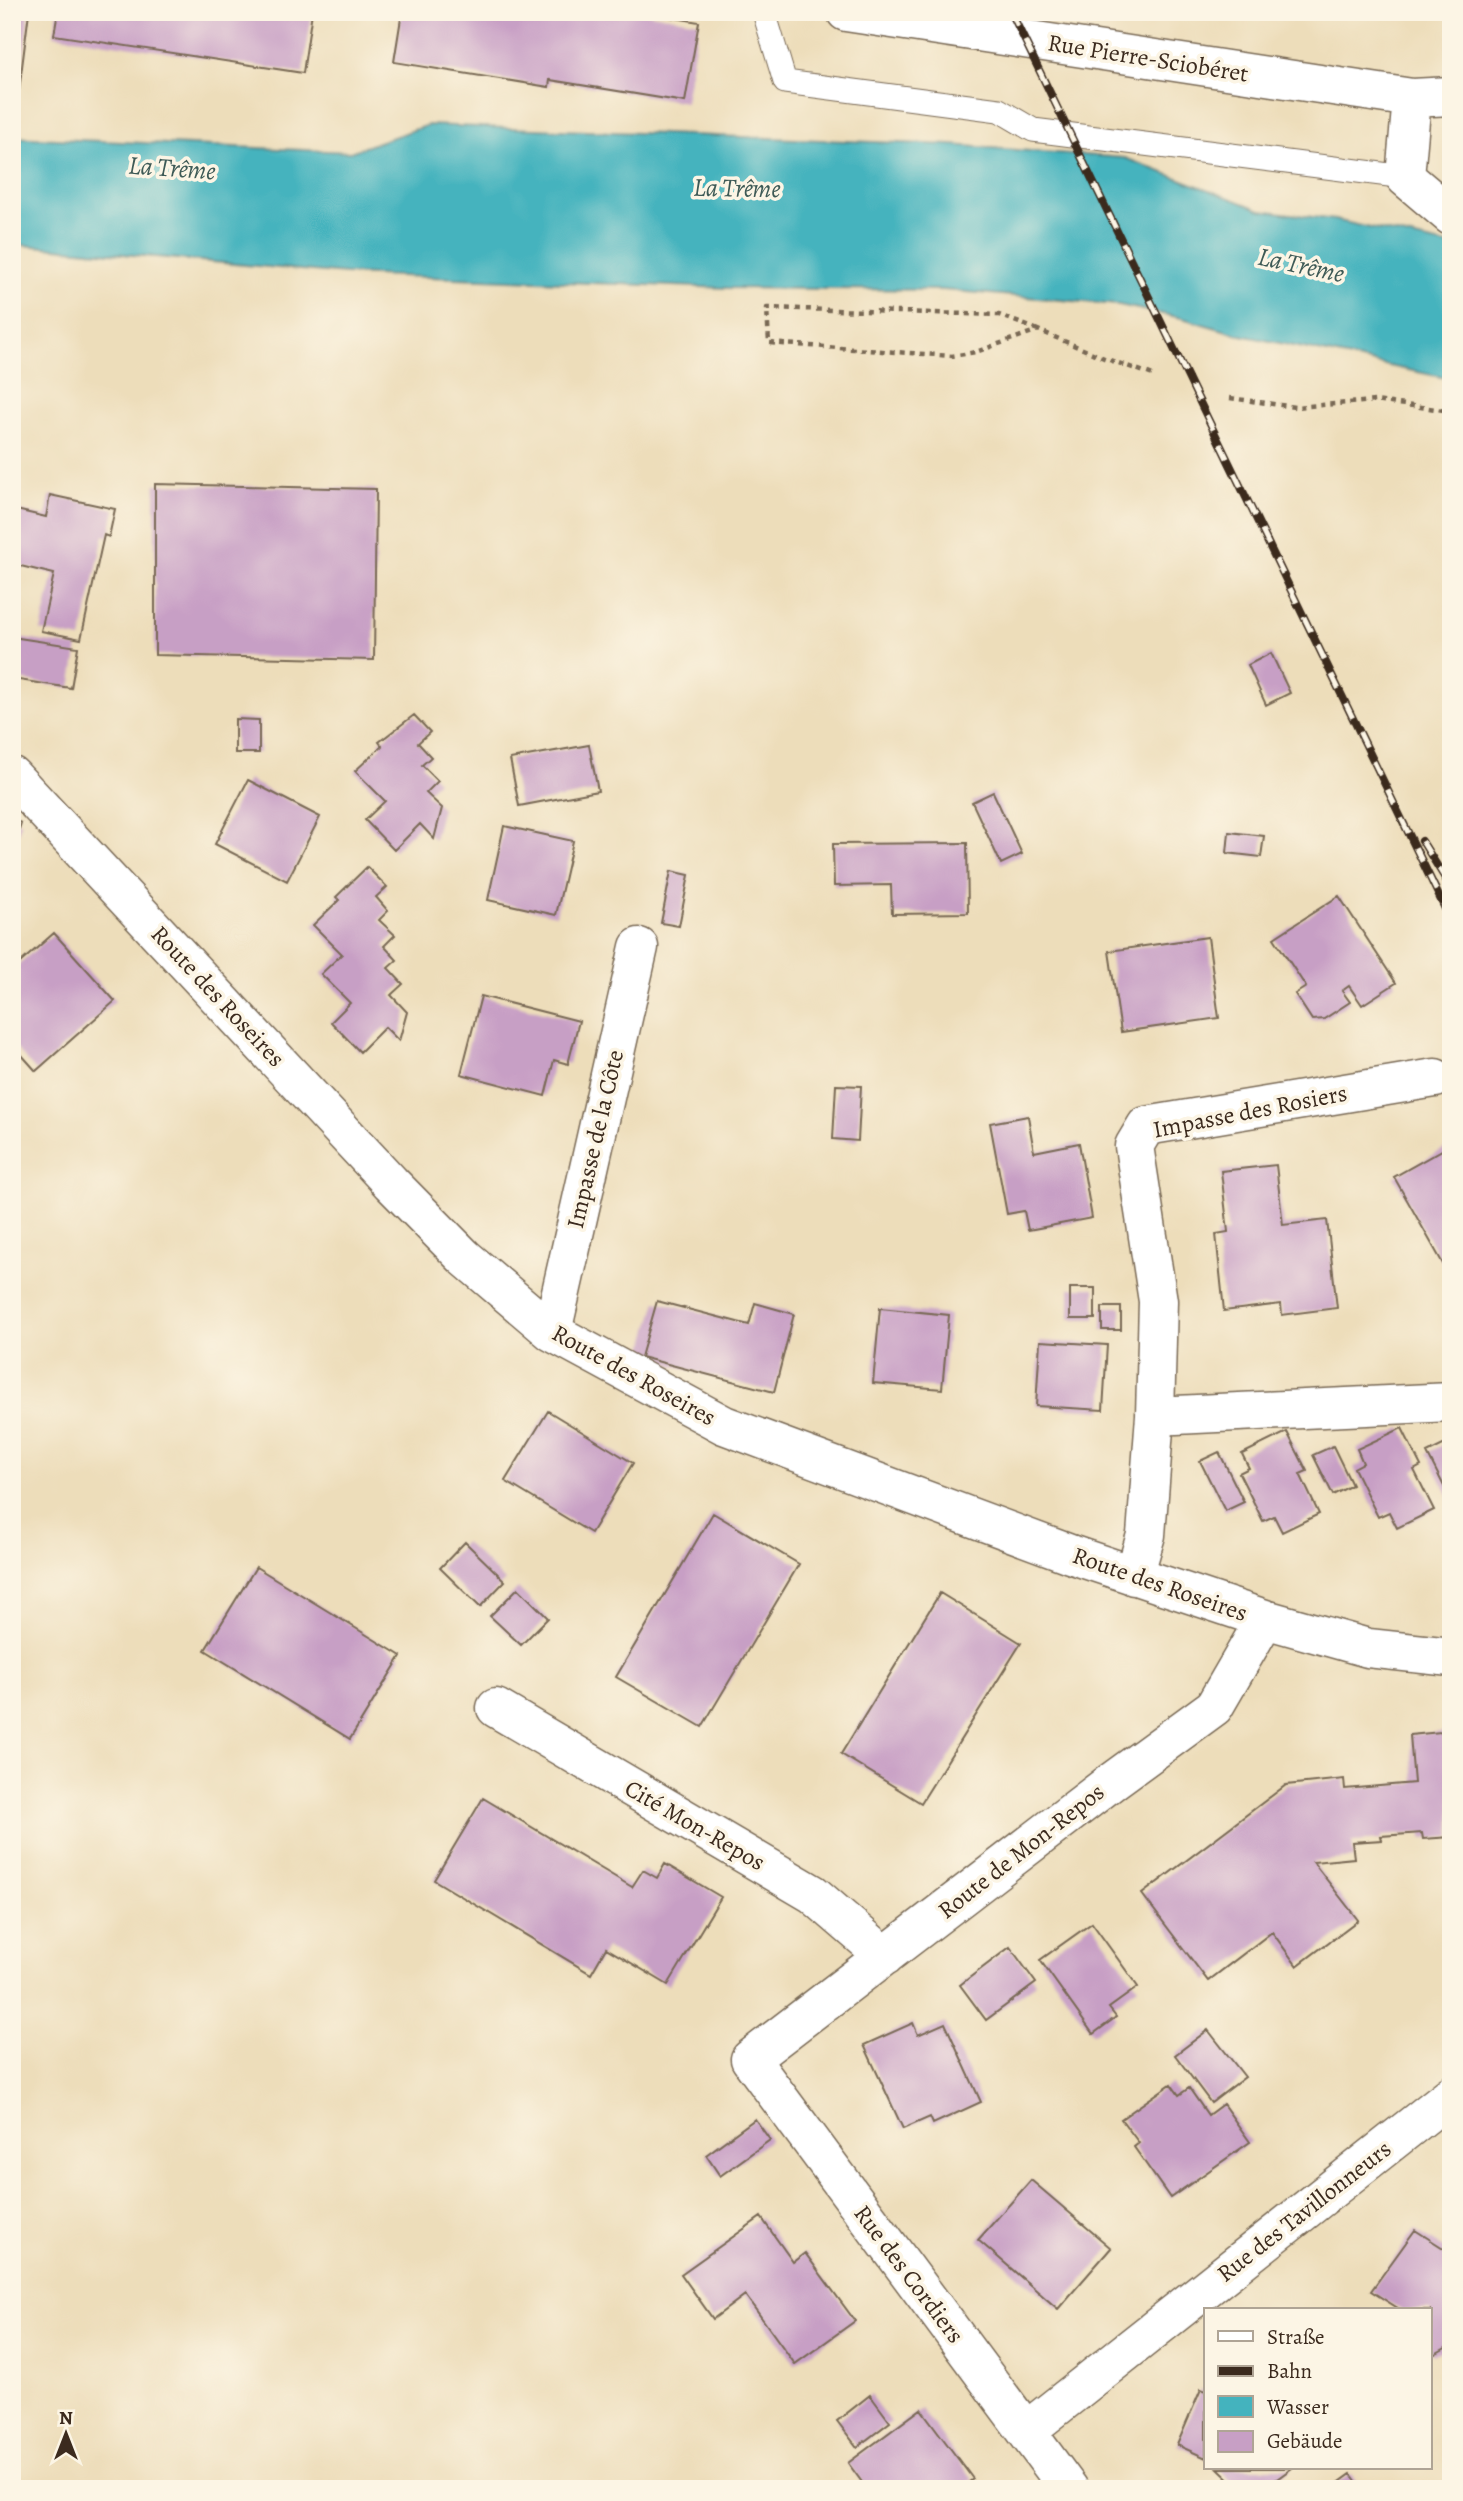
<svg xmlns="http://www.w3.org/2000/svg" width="1463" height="2501" font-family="Alegreya,serif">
	<rect width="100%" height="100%" fill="#fcf5e5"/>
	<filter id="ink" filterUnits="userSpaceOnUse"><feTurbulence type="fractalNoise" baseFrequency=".0143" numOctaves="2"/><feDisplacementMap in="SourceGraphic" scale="14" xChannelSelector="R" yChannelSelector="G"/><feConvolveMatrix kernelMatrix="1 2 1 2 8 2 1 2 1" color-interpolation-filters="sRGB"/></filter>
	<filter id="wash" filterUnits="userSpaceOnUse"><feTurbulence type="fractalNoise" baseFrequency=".00686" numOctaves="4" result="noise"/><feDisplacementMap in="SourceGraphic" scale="28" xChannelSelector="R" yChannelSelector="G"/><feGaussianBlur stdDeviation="1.57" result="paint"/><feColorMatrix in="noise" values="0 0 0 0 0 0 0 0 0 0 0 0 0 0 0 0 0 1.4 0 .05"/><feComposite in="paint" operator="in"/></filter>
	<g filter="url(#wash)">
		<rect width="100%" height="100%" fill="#edddba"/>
		<path fill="#44b3be" stroke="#406e6e" stroke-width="2" d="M428 125 952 145 1125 158 1261 210 1335 220 1451 246V379L1241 335 1182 318 1119 305 943 290 728 288 346 274 12 244V137L350 152Z"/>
		<g id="blocks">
			<path fill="#c79fc5" d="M12 12H29L14 130H12Z
				M58 12H312L303 73 54 35Z
				M402 12H640L699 22 685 102 550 80 549 87 394 62Z
				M155 484 376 489 374 660 155 655Z
				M50 495 115 509 109 537 104 535 81 639 41 631 54 574 12 564V509L46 517Z
				M12 637 78 647 71 688 12 679Z
				M1271 653 1290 693 1266 705 1248 665Z
				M414 715 430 732 418 743 431 757 422 765 438 781 426 793 442 808 434 839 420 824 394 850 365 820 385 801 355 771 382 746 379 742Z
				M235 719 259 720V753H235Z
				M589 745 598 791 519 806 510 759Z
				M248 780 320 817 287 881 215 844Z
				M993 792 1022 854 1001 864 972 802Z
				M12 820 21 823 13 848H12Z
				M504 826 573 841 556 915 488 900Z
				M1229 832 1264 836 1261 857 1227 853Z
				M967 843 968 913 892 914 891 885 834 886 833 844Z
				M367 867 387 887 376 897 388 911 379 920 395 935 384 946 397 960 388 968 403 984 391 995 407 1012 399 1041 385 1027 360 1052 331 1022 350 1003 321 974 342 954 313 925 339 900 336 897Z
				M671 871 689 875 679 926 661 923Z
				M1339 896 1396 983 1362 1005 1349 986 1342 991 1350 1002 1324 1019 1312 1020 1295 994 1306 987 1274 938Z
				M54 933 115 1001 36 1071 12 1044V970Z
				M1208 937 1219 1018 1121 1032 1109 951Z
				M481 996 579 1021 568 1064 554 1060 545 1096 461 1074Z
				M836 1085 861 1086 858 1141 833 1139Z
				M1028 1116 1034 1152 1079 1143 1092 1218 1028 1230 1024 1211 1007 1214 990 1123Z
				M1451 1145V1278L1394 1177Z
				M1276 1165 1283 1225 1327 1220 1337 1308 1282 1315 1281 1304 1224 1311 1216 1234 1228 1232 1221 1171Z
				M1070 1288H1095V1319H1070Z
				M657 1301 749 1325 755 1303 794 1314 774 1392 641 1357Z
				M1102 1307H1121V1330H1102Z
				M880 1308 949 1315 942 1389 873 1383Z
				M1040 1341 1107 1345 1103 1410 1036 1406Z
				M548 1411 633 1463 591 1533 505 1481Z
				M1402 1428 1421 1466 1414 1470 1434 1510 1397 1528 1389 1512 1378 1517 1354 1468 1363 1463 1357 1449Z
				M1287 1432 1307 1471 1300 1474 1319 1514 1282 1532 1274 1516 1263 1521 1239 1473 1249 1468 1242 1454Z
				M1451 1441V1500L1427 1453Z
				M1333 1446 1352 1485 1333 1495 1313 1455Z
				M1219 1452 1244 1502 1225 1511 1200 1461Z
				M713 1513 799 1564 702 1727 616 1677Z
				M465 1542 505 1581 480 1607 440 1568Z
				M256 1567 401 1656 350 1739 205 1650Z
				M518 1588 548 1618 521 1645 490 1616Z
				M940 1593 1021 1643 921 1803 841 1754Z
				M1451 1731V1837L1423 1839 1422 1833 1381 1836 1382 1840 1352 1842 1354 1858 1313 1862 1358 1920 1297 1966 1272 1932 1208 1981 1142 1894 1286 1785 1344 1779 1345 1789 1414 1783 1410 1735Z
				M483 1798 632 1887 643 1870 657 1878 665 1864 721 1897 668 1985 606 1948 591 1974 434 1880Z
				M1092 1923 1138 1987 1109 2008 1116 2017 1093 2034 1040 1960Z
				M1010 1947 1036 1983 986 2020 960 1985Z
				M913 2023 918 2035 945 2023 981 2102 933 2124 930 2117 903 2129 864 2045Z
				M1208 2030 1245 2077 1211 2103 1175 2055Z
				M1171 2084 1179 2095 1189 2088 1208 2115 1223 2104 1250 2142 1170 2198 1134 2147 1139 2143 1121 2119Z
				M755 2119 770 2140 720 2176 706 2155Z
				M1031 2180 1111 2248 1058 2309 978 2240Z
				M761 2217 793 2262 805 2253 855 2321 795 2364 745 2295 713 2319 681 2274Z
				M1415 2230 1451 2253V2345L1433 2355 1430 2350V2310H1401L1371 2291Z
				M1201 2389 1206 2391V2458L1177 2445Z
				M870 2395 890 2422 857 2447 837 2421Z
				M921 2409 973 2479 960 2489H867L848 2463Z
				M1218 2468H1292L1263 2489H1240Z
				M1351 2474 1362 2489H1330Z"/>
		</g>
	</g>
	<g filter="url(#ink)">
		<use href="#blocks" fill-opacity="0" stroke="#796955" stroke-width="2"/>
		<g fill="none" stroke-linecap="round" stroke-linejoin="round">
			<g stroke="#796955" stroke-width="25">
				<path id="service" d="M764 12 785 82 999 110 1033 130 1405 177"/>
			</g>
			<g stroke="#796955" stroke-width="41">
				<path id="minor" d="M846 12 1412 98 1451 96
					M1412 98 1405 177 1451 216
					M12 776 391 1183 464 1257 552 1332 724 1425 1070 1554 1265 1619 1368 1648 1451 1657
					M552 1332 639 947
					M1155 1416 1451 1402
					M1134 1576 1146 1535 1155 1416 1158 1301 1134 1146 1146 1126 1435 1078
					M496 1708 813 1894 885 1956
					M1026 2431 1451 2095
					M1069 2489 750 2059 1114 1780 1214 1707 1265 1619"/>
			</g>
			<path stroke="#796955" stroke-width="4.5" stroke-dasharray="5 5" stroke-linecap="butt" d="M1038 330 999 315 767 308 769 343 952 356 976 352 1038 330 1104 358 1156 376
				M1230 398 1295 407 1375 401 1451 411"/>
			<use href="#service" stroke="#fff" stroke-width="23"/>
			<use href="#minor" stroke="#fff" stroke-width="38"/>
			<g stroke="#3b2a1e" stroke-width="8">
				<path id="rail" d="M1011 12 1451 921
					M1422 841 1451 888"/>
			</g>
			<use href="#rail" stroke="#fcf5e5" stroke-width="5" stroke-dasharray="16" stroke-linecap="butt"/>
		</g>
	</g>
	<g text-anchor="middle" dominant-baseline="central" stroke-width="7" stroke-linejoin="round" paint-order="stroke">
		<g font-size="24" fill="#3b2a1e" stroke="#fcf5e5">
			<text transform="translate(1148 58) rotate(9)">Rue Pierre-Sciobéret</text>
			<text transform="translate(218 996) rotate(47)">Route des Roseires</text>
			<text transform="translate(1250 1111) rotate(-11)">Impasse des Rosiers</text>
			<text transform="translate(595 1139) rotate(-77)">Impasse de la Côte</text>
			<text transform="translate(634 1375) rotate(29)">Route des Roseires</text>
			<text transform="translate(1160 1584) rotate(19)">Route des Roseires</text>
			<text transform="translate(695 1825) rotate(30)">Cité Mon-Repos</text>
			<text transform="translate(1021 1851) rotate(-38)">Route de Mon-Repos</text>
			<text transform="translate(1304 2211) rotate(-38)">Rue des Tavillonneurs</text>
			<text transform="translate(909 2274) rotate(53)">Rue des Cordiers</text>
		</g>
		<g font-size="26" font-style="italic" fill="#3e5a56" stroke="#fcf5e5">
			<text transform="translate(172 168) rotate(4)">La Trême</text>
			<text transform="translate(737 188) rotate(1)">La Trême</text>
			<text transform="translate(1301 265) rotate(12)">La Trême</text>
		</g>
	</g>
	<rect width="1463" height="2501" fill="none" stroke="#fcf5e5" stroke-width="42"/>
	<rect x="1204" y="2308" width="228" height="161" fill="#fcf5e5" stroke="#afa495" stroke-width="2"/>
	<rect x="1218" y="2331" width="35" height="10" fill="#ffffff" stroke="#afa495" stroke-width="2"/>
	<text x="1267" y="2344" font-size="21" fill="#3b2a1e">Straße</text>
	<rect x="1218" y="2366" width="35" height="10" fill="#3b2a1e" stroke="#afa495" stroke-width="2"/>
	<text x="1267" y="2378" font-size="21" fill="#3b2a1e">Bahn</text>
	<rect x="1218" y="2396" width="35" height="21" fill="#44b3be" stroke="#afa495" stroke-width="2"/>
	<text x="1267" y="2414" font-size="21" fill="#3b2a1e">Wasser</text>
	<rect x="1218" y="2431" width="35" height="21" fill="#c79fc5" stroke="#afa495" stroke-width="2"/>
	<text x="1267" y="2448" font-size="21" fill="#3b2a1e">Gebäude</text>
	<g transform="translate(66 2434)" stroke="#fcf5e5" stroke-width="5" paint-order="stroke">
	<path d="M0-5L12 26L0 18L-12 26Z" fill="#3b2a1e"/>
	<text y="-10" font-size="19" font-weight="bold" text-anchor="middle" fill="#3b2a1e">N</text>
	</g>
</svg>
